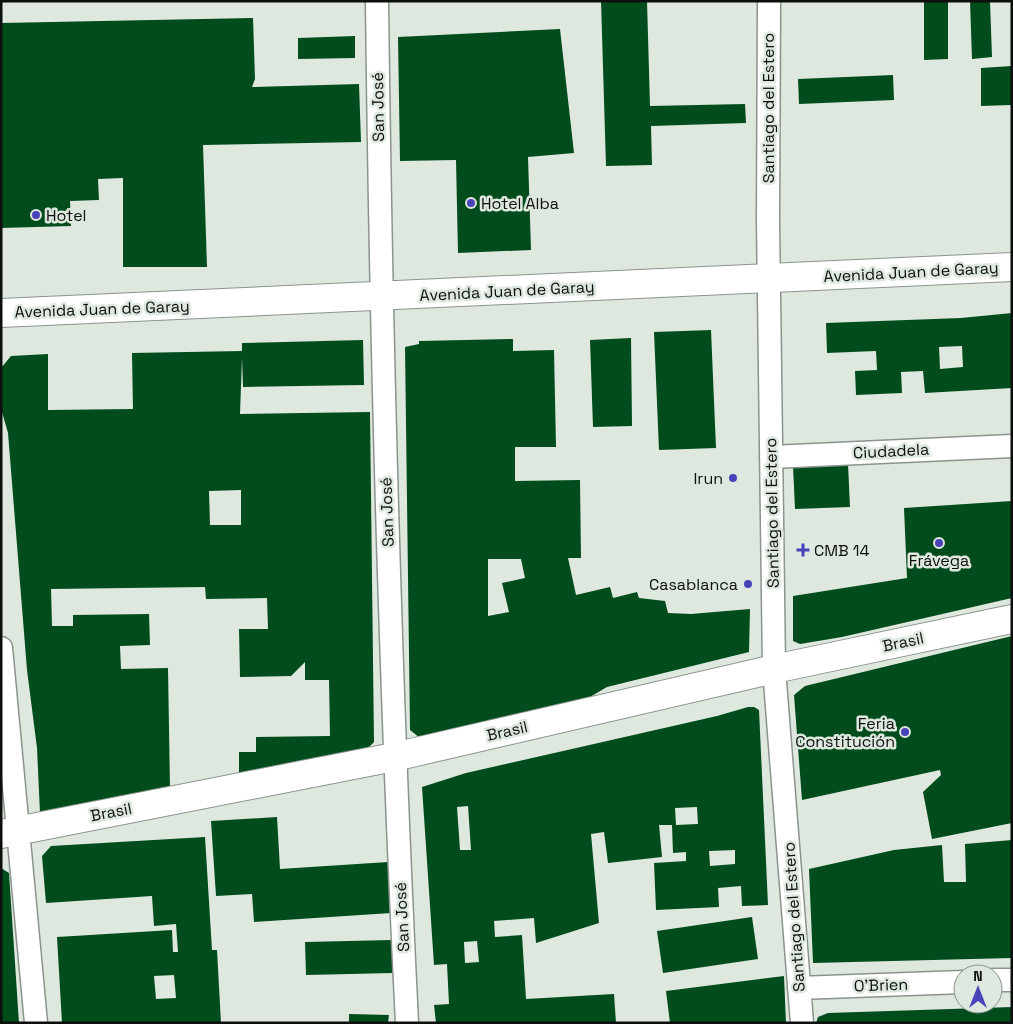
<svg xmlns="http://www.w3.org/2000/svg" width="1013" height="1024" font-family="'Space Grotesk',sans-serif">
	<rect width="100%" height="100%" fill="#dee8df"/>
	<path fill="#004c1d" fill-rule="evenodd" d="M601 1H647L650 106 745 104 746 123 651 126 652 165 606 166Z
		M924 1H948V59L924 60Z
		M970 1H990L992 57 972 59Z
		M253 18 255 79 252 87 359 84 361 142 203 145 207 267H123V178L98 179 99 200 70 201 71 226 1 228V23Z
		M560 29 574 153 528 157 531 250 458 253 456 160 400 161 398 37Z
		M355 36V58L298 59V38Z
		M1012 66V105L981 106V68Z
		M893 75 894 100 799 104 798 79Z
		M1012 313V388L925 393 923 371 901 372 902 393 856 395 855 371 877 370 876 351 827 353 826 323 961 318ZM962 346 963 367 940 369 939 347Z
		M711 330 716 448 659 450 654 332Z
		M631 338 632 426 593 427 590 340Z
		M513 339V351L554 350 556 447H515V481L580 480 581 558H568L576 595 610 587 613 598 637 592 639 598 665 601 668 613 691 614 750 609 749 652 607 687 583 701 420 738 410 730 405 347 419 344V341ZM488 559H521L525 578 502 583 509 612 488 616Z
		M363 340 364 385 243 387 242 358 240 414 370 412 374 742 364 752 330 755 239 775V752H256V737L330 736 329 680H305V662L291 676 240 677 239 629H268L267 598 206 599 205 587 51 589 52 626H73V615L149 614 150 645 120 646 121 669 168 668 170 788 40 813 37 748 27 670 8 433 2 412 1 368 11 356 48 354V410L133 409 132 353 242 351V343ZM241 490V525H210L209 491Z
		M848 464 850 507 795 509 793 466Z
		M1012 501V598L842 637 800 644 793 641V596L907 578 904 508Z
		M1012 636V823L932 839 923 792 941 775 940 770 802 800 794 695 805 686Z
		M748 707H754L759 710 768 905 742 906 741 886 718 888 719 907 656 910 654 863 686 861V852L673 853 672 825H659L662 857 608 863 604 832 591 834 599 923 536 943 534 918 494 921 495 937 522 935 526 999 614 994 616 1023H436L434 1005 449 1004 447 964 434 965 422 787 466 773 717 716ZM468 806 471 850H460L457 807ZM697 807 698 824 676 825 675 808ZM735 850V864L710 866 709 851ZM477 941 479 962 465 963 464 942Z
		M277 817 280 869 388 862 391 913 254 922 252 894 216 896 211 821Z
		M205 837 212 950H217L221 1023H62L57 937 172 930 173 952H178L176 924 154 926 152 896 46 903 42 856 51 846ZM174 975 176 998 156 999 154 976Z
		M1012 840V958L813 963 809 869 894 850 942 845 944 882H966L965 844Z
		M1 868 9 873 19 1023H1Z
		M752 917 758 959 663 973 657 931Z
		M392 940 393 973 306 975 305 942Z
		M784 976 786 1023H670L666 991Z
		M1012 1007V1023H816L818 1017 828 1013Z
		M349 1014 389 1015 388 1023H349Z"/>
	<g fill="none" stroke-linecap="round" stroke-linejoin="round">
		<g stroke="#8b948c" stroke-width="25">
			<path id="street" d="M377 1C381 342 390 682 407 1023
				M769 1 768 220 774 669 802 1023
				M771 457 1012 446
				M1 648 36 1023
				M993 980H1012
				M799 988 963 982"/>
		</g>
		<g stroke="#8b948c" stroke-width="30">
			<path id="secondary" d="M1 313 1012 267
				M1 834 394 757 774 669 1012 619"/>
		</g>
		<use href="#street" stroke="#fff" stroke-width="22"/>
		<use href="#secondary" stroke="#fff" stroke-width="28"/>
	</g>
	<g fill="#4943b9" stroke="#dee8df" stroke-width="2">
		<circle cx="471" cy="203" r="5"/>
		<circle cx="36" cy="215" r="5"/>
		<circle cx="733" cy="478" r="5"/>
		<circle cx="939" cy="543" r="5"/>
		<path d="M800.5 542.5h5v5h5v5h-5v5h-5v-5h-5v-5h5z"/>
		<circle cx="748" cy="584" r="5"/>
		<circle cx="905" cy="732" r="5"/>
	</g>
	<g text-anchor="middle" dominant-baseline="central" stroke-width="5" stroke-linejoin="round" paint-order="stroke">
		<g font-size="16" fill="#0c0f0c" stroke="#dee8df">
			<text transform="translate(378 107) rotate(-91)">San José</text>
			<text transform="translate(768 108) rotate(-90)">Santiago del Estero</text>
			<text transform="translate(911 272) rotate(-3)">Avenida Juan de Garay</text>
			<text transform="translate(507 291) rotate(-3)">Avenida Juan de Garay</text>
			<text transform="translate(102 309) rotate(-2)">Avenida Juan de Garay</text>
			<text transform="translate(891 451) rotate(-3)">Ciudadela</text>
			<text transform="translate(387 512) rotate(-92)">San José</text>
			<text transform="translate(772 513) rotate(-91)">Santiago del Estero</text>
			<text transform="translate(903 642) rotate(-12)">Brasil</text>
			<text transform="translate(507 731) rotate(-13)">Brasil</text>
			<text transform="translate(111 812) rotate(-11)">Brasil</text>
			<text transform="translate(402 917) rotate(-93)">San José</text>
			<text transform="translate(794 917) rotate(-94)">Santiago del Estero</text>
			<text transform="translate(881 985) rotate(-2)">O'Brien</text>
		</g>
		<g font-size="16" fill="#0c0f0c" stroke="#dee8df" text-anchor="start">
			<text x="481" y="203">Hotel Alba</text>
			<text x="46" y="215">Hotel</text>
			<text x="723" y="478" text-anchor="end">Irun</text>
			<text x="814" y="550">CMB 14</text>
			<text x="939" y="560" text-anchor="middle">Frávega</text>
			<text x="738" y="584" text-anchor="end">Casablanca</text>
			<text x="895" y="723" text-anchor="end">Feria<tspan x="895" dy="18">Constitución</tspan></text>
		</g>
	</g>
	<rect width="1013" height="1024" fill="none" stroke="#0c0f0c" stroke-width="5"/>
	<g transform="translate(978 989)"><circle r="24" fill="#dee8df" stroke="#8a918b"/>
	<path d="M0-4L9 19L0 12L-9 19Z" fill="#4943b9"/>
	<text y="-8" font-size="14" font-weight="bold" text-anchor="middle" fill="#0c0f0c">N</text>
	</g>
</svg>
